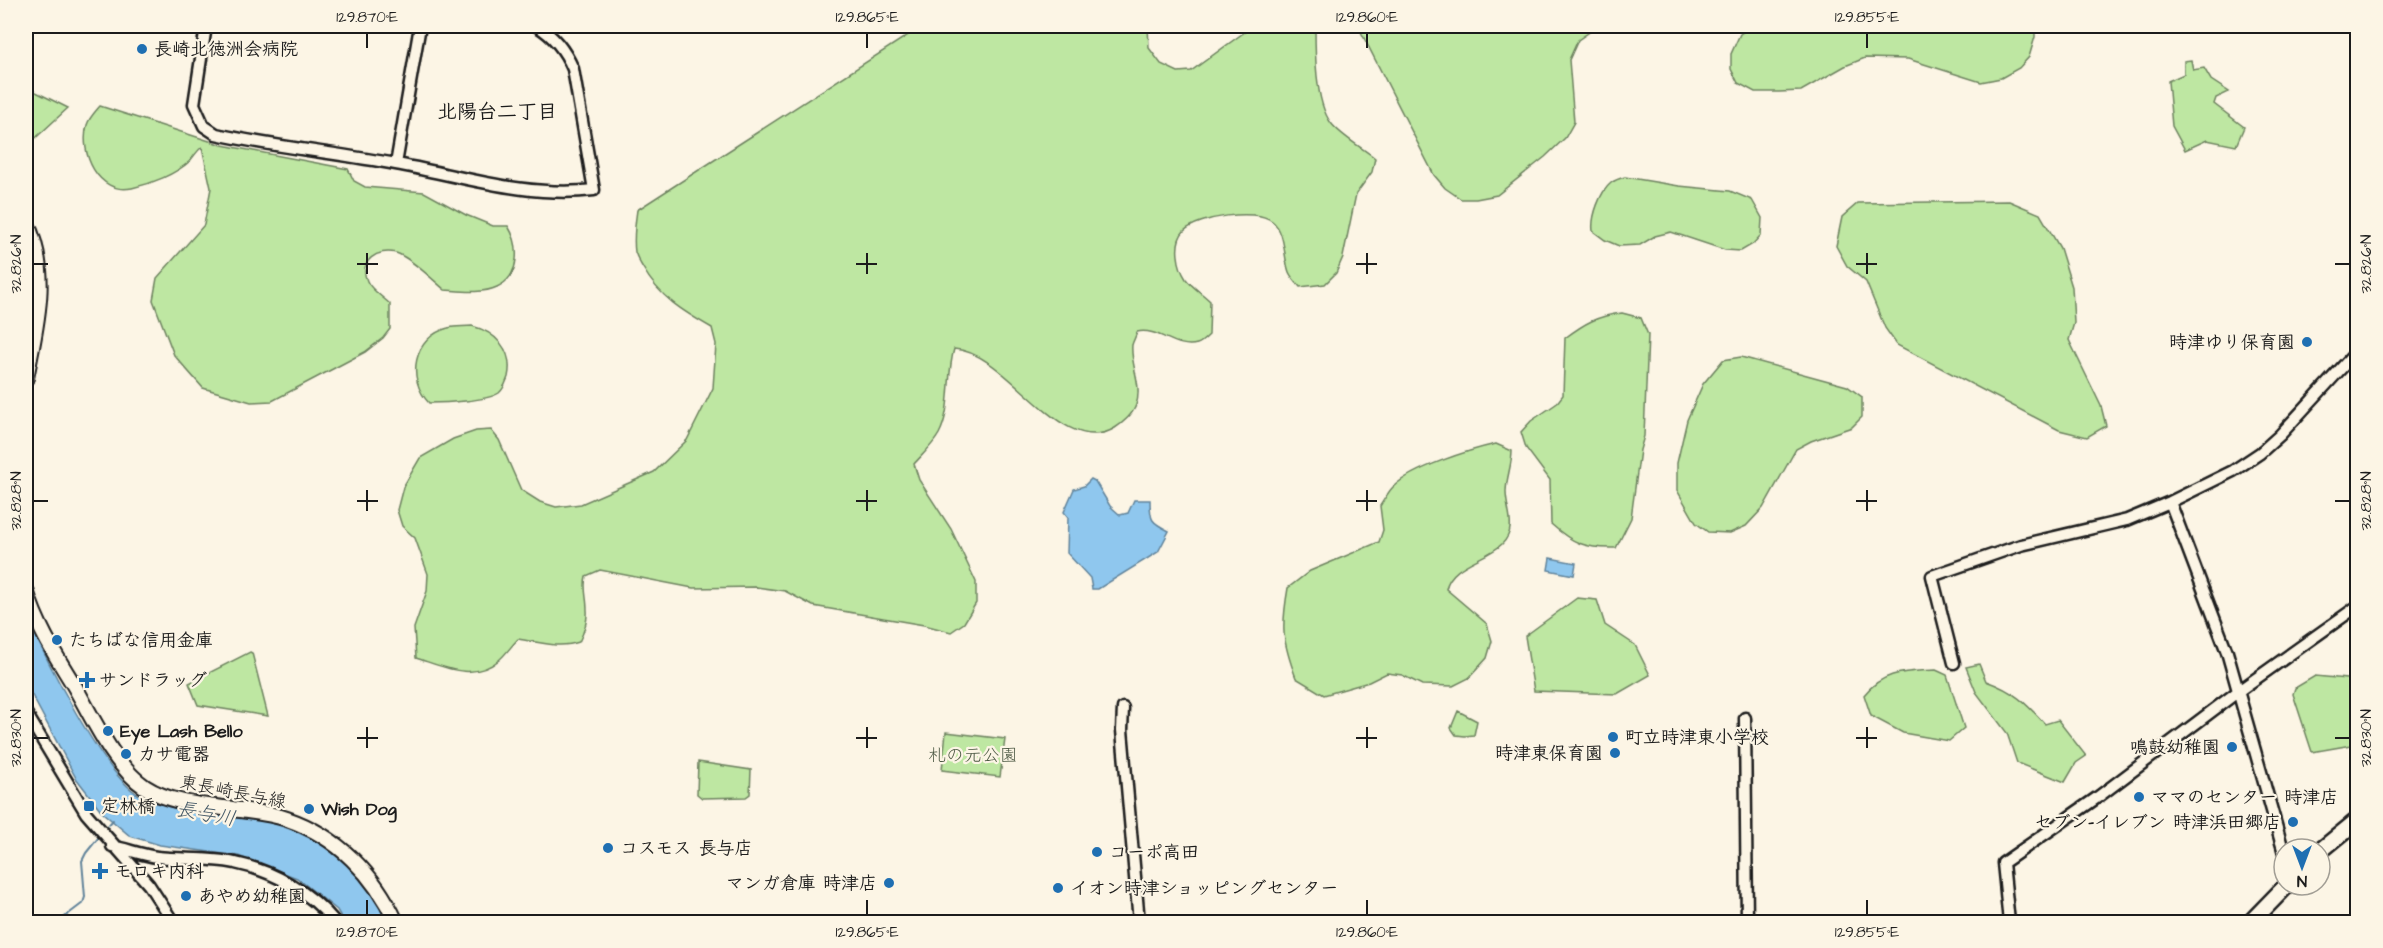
<svg xmlns="http://www.w3.org/2000/svg" width="2383" height="948" font-family="'Architects Daughter','Klee One',sans-serif">
	<rect width="100%" height="100%" fill="#fcf5e5"/>
	<filter id="ink" filterUnits="userSpaceOnUse"><feTurbulence type="fractalNoise" baseFrequency=".0167" numOctaves="2"/><feDisplacementMap in="SourceGraphic" scale="12" xChannelSelector="R" yChannelSelector="G"/><feConvolveMatrix kernelMatrix="1 2 1 2 8 2 1 2 1" color-interpolation-filters="sRGB"/></filter>
	<g filter="url(#ink)">
		<path fill="#bee7a2" stroke="#6d825f" stroke-width="1.5" d="M922 26H1148L1149 48 1161 64 1178 72 1191 71 1253 26H1315C1315 51 1315 102 1331 123 1341 136 1361 147 1375 158L1372 172 1356 194 1343 257 1336 273 1325 284 1300 287C1296 282 1291 277 1289 272 1283 256 1286 232 1272 221 1256 208 1198 217 1184 231 1173 243 1178 267 1186 279 1192 287 1203 294 1210 301L1209 335C1206 338 1201 343 1197 344 1176 350 1158 327 1137 332 1136 336 1133 341 1132 345 1130 365 1143 385 1136 405 1133 414 1123 423 1115 428 1061 461 1009 352 954 349 946 376 952 410 939 434 933 445 922 455 914 464L919 480 951 529 976 582V603L964 623 951 632 924 625 813 606 785 591 756 587 693 588 600 570 586 576C583 588 587 597 587 610 588 622 584 632 579 642 559 649 539 642 518 639 512 645 506 654 499 660 473 682 444 667 416 658L414 628 427 591 428 574 415 538 402 526 397 510 403 487 420 458 453 439 476 431 491 430 499 440 521 490 540 502 556 507 581 504 654 472 687 440 713 388 716 344 712 328C684 312 659 297 643 268 640 263 637 258 635 252 633 237 635 224 637 210Z
			M1358 26H1598L1578 40 1569 60 1574 122 1565 138 1545 157 1497 195 1476 199H1461L1445 188 1434 175Z
			M1752 26H2035V37L2029 57 2019 68 2001 78 1981 82 1908 59 1865 58 1845 66 1801 91 1779 92H1755L1738 83 1731 69V54L1740 34Z
			M2191 60 2193 70 2204 68 2211 80 2229 92 2216 98 2214 104 2244 127 2236 146 2207 140 2185 150 2172 126 2168 81 2184 74V61Z
			M26 87 68 108 27 146 26 145Z
			M100 106 222 145 348 169 354 181 365 187 424 192 466 215 493 226H508C520 245 521 276 497 287 482 294 461 291 445 290 433 280 411 258 396 253 378 248 358 261 367 281 370 289 384 298 390 304V329L383 338 365 352 272 401 251 402 203 388 174 355 153 300 157 278 204 225 211 188 202 147C198 150 194 156 190 161 176 174 151 184 132 188 98 195 79 153 87 125 89 118 95 112 100 106Z
			M1625 177 1679 186 1730 191 1752 200 1762 218 1761 235 1753 244 1741 251 1725 250 1671 232 1655 236 1640 245 1619 246 1605 240 1593 231C1591 217 1600 192 1611 183 1615 180 1621 178 1625 177Z
			M2009 201 2040 214 2060 248 2072 287 2074 323 2069 340 2101 406 2106 426 2087 437 2059 430 1897 345 1885 328 1866 282 1847 266 1836 246 1842 217 1858 203Z
			M1622 313 1641 318 1648 335 1644 436 1640 450 1631 518 1616 548C1586 549 1572 543 1551 524L1550 480 1526 448 1521 432 1531 421 1556 404 1563 395 1565 338C1585 323 1597 316 1622 313Z
			M472 326C495 332 514 350 508 377 506 382 504 389 499 393 487 401 445 403 429 403 406 379 413 337 448 328 455 326 464 327 472 326Z
			M1741 357 1847 386 1862 397V417L1852 427 1811 441 1796 449 1763 508 1746 526 1730 533 1708 532 1696 523 1677 490V463L1687 420 1703 384 1723 360Z
			M1496 444 1512 451C1512 465 1506 479 1506 492 1506 511 1518 528 1502 544 1486 560 1451 564 1446 589L1487 624 1492 641 1487 658 1469 678 1453 686 1422 685 1402 675 1387 673 1369 682 1324 695 1296 678C1282 640 1281 628 1288 588L1310 571 1379 542 1383 530 1380 506C1384 500 1388 492 1393 487 1412 468 1469 450 1496 444Z
			M1577 598 1597 600 1605 625 1635 645 1650 675 1617 694 1534 691 1525 636Z
			M250 652 252 653 268 716 198 705 189 683Z
			M1979 664 1986 681C2014 691 2026 703 2045 724L2058 720 2086 756 2076 763 2065 782 2017 763 2007 733 1976 692 1966 667Z
			M1936 670 1947 675 1964 728 1949 741 1903 733 1871 716 1864 695C1884 670 1907 672 1936 670Z
			M2315 676 2357 680V744L2312 752 2293 694 2295 688Z
			M1458 711 1477 721 1474 735 1465 736 1456 735 1451 728Z
			M946 732 1005 739 1000 777 942 770Z
			M698 762 751 770 750 794 746 797 702 798 697 794Z"/>
		<path fill="#8fc7ee" stroke="#61839a" stroke-width="1.5" d="M26 240 32 279 26 330Z
			M1091 479 1095 481 1110 506 1120 515 1128 513 1134 500H1150C1150 521 1151 522 1169 531L1158 552 1098 589H1092L1090 578 1067 553 1068 517 1064 512 1074 489 1084 486Z
			M1550 558 1576 563 1574 575 1548 570Z
			M26 615C44 655 103 775 139 795 174 815 220 812 259 818 314 826 368 872 389 922H344L337 910 297 878 238 856 160 845 130 836 103 813 76 778 26 684Z"/>
		<g fill="none" stroke-linecap="round" stroke-linejoin="round">
			<path stroke="#61839a" stroke-width="2" d="M105 829 113 820
				M58 922 83 903 85 897 82 861 86 853 99 837"/>
			<g stroke="#1c1c1c" stroke-width="15">
				<path id="tertiary" d="M206 26 194 104 204 126 216 134C275 147 336 153 396 164 462 176 527 198 594 190L573 69C565 50 554 36 537 26
					M396 164 420 26
					M26 309 38 313
					M2170 502 2227 652 2284 853
					M1954 663 1932 576 2021 545 2127 520 2170 502 2233 471 2260 453 2280 435 2358 350
					M1123 708 1122 730 1139 922
					M26 713 86 813 149 885 173 922
					M1745 718 1747 922
					M112 846C127 849 142 855 157 857 182 860 209 857 235 863 274 871 310 892 335 922
					M2009 922 2003 863 2098 797 2240 690 2358 606"/>
			</g>
			<g stroke="#1c1c1c" stroke-width="18">
				<path id="primary" d="M26 222C51 273 36 325 26 378
					M26 590C36 625 56 656 75 687 93 719 115 767 145 787 168 802 198 805 224 808 245 811 267 812 287 819 337 836 375 875 396 922"/>
			</g>
			<g stroke="#1c1c1c" stroke-width="20">
				<path id="trunk" d="M2320 851 2358 820
					M2251 922 2287 885"/>
			</g>
			<use href="#tertiary" stroke="#fcf5e5" stroke-width="10"/>
			<use href="#primary" stroke="#fcf5e5" stroke-width="14"/>
			<use href="#trunk" stroke="#fcf5e5" stroke-width="15"/>
		</g>
	</g>
	<path fill="none" stroke="#1c1c1c" stroke-width="2" d="M367 33V48M867 33V48M1367 33V48M1867 33V48M367 253V274M867 253V274M1367 253V274M1867 253V274M33 264H48M357 264H378M856 264H877M1356 264H1377M1856 264H1877M2335 264H2350M367 490V511M867 490V511M1367 490V511M1867 490V511M33 501H48M357 501H378M856 501H877M1356 501H1377M1856 501H1877M2335 501H2350M367 727V748M867 727V748M1367 727V748M1867 727V748M33 738H48M357 738H378M856 738H877M1356 738H1377M1856 738H1877M2335 738H2350M367 900V915M867 900V915M1367 900V915M1867 900V915"/>
	<g fill="#1f6fb2" stroke="#fcf5e5" stroke-width="2">
		<circle cx="142" cy="49" r="6"/>
		<circle cx="2307" cy="342" r="6"/>
		<circle cx="57" cy="640" r="6"/>
		<path d="M84 671h6v6h6v6h-6v6h-6v-6h-6v-6h6z"/>
		<circle cx="108" cy="731" r="6"/>
		<circle cx="1613" cy="737" r="6"/>
		<circle cx="2232" cy="747" r="6"/>
		<circle cx="1615" cy="753" r="6"/>
		<circle cx="126" cy="754" r="6"/>
		<circle cx="2139" cy="797" r="6"/>
		<rect x="83" y="800" width="12" height="12" rx="3"/>
		<circle cx="309" cy="809" r="6"/>
		<circle cx="2293" cy="822" r="6"/>
		<circle cx="608" cy="848" r="6"/>
		<circle cx="1097" cy="852" r="6"/>
		<path d="M97 862h6v6h6v6h-6v6h-6v-6h-6v-6h6z"/>
		<circle cx="889" cy="883" r="6"/>
		<circle cx="1058" cy="888" r="6"/>
		<circle cx="186" cy="896" r="6"/>
	</g>
	<g text-anchor="middle" dominant-baseline="central" stroke-width="4.5" stroke-linejoin="round" paint-order="stroke">
		<g font-size="18" font-weight="bold" fill="#1c1c1c" stroke="#fcf5e5" text-anchor="start">
			<text x="154" y="49">長崎北徳洲会病院</text>
			<text x="2295" y="342" text-anchor="end">時津ゆり保育園</text>
			<text x="69" y="640">たちばな信用金庫</text>
			<text x="99" y="680">サンドラッグ</text>
			<text x="120" y="731">Eye Lash Bello</text>
			<text x="1625" y="737">町立時津東小学校</text>
			<text x="2220" y="747" text-anchor="end">鳴鼓幼稚園</text>
			<text x="1603" y="753" text-anchor="end">時津東保育園</text>
			<text x="138" y="754">カサ電器</text>
			<text x="2151" y="797">ママのセンター 時津店</text>
			<text x="101" y="806">定林橋</text>
			<text x="321" y="809">Wish Dog</text>
			<text x="2281" y="822" text-anchor="end">セブン-イレブン 時津浜田郷店</text>
			<text x="620" y="848">コスモス 長与店</text>
			<text x="1109" y="852">コーポ高田</text>
			<text x="114" y="871">モロキ内科</text>
			<text x="877" y="883" text-anchor="end">マンガ倉庫 時津店</text>
			<text x="1070" y="888">イオン時津ショッピングセンター</text>
			<text x="198" y="896">あやめ幼稚園</text>
		</g>
		<g font-size="18" fill="#4d5944" stroke="#fcf5e5">
			<text x="973" y="755">札の元公園</text>
		</g>
		<g font-size="18" fill="#1c1c1c" stroke="#fcf5e5">
			<text transform="translate(233 792) rotate(11)">東長崎長与線</text>
		</g>
		<g font-size="20" font-weight="bold" fill="#1c1c1c" stroke="#fcf5e5">
			<text x="497" y="112">北陽台二丁目</text>
		</g>
		<g font-size="20" font-style="italic" fill="#445866" stroke="#fcf5e5">
			<text transform="translate(206 814) rotate(10)">長与川</text>
		</g>
	</g>
	<rect width="2383" height="948" fill="none" stroke="#fcf5e5" stroke-width="66"/>
	<g transform="translate(2302 867) rotate(180)"><circle r="28" fill="#fcf5e5" stroke="#a29e95" stroke-width="1.5"/>
	<path d="M0-4.5L10 22L0 15L-10 22Z" fill="#1f6fb2"/>
	<text y="-9" font-size="16" font-weight="bold" text-anchor="middle" fill="#1c1c1c">N</text>
	</g>
	<rect x="33" y="33" width="2317" height="882" fill="none" stroke="#1c1c1c" stroke-width="2"/>
	<g font-size="15" text-anchor="middle" fill="#1c1c1c">
		<text x="367" y="22">129.870°E</text>
		<text x="867" y="22">129.865°E</text>
		<text x="1367" y="22">129.860°E</text>
		<text x="1867" y="22">129.855°E</text>
		<text transform="translate(2366 264) rotate(-90)" y="5">32.826°N</text>
		<text transform="translate(16 264) rotate(-90)" y="5">32.826°N</text>
		<text transform="translate(2366 501) rotate(-90)" y="5">32.828°N</text>
		<text transform="translate(16 501) rotate(-90)" y="5">32.828°N</text>
		<text transform="translate(2366 738) rotate(-90)" y="5">32.830°N</text>
		<text transform="translate(16 738) rotate(-90)" y="5">32.830°N</text>
		<text x="367" y="937">129.870°E</text>
		<text x="867" y="937">129.865°E</text>
		<text x="1367" y="937">129.860°E</text>
		<text x="1867" y="937">129.855°E</text>
	</g>
</svg>
